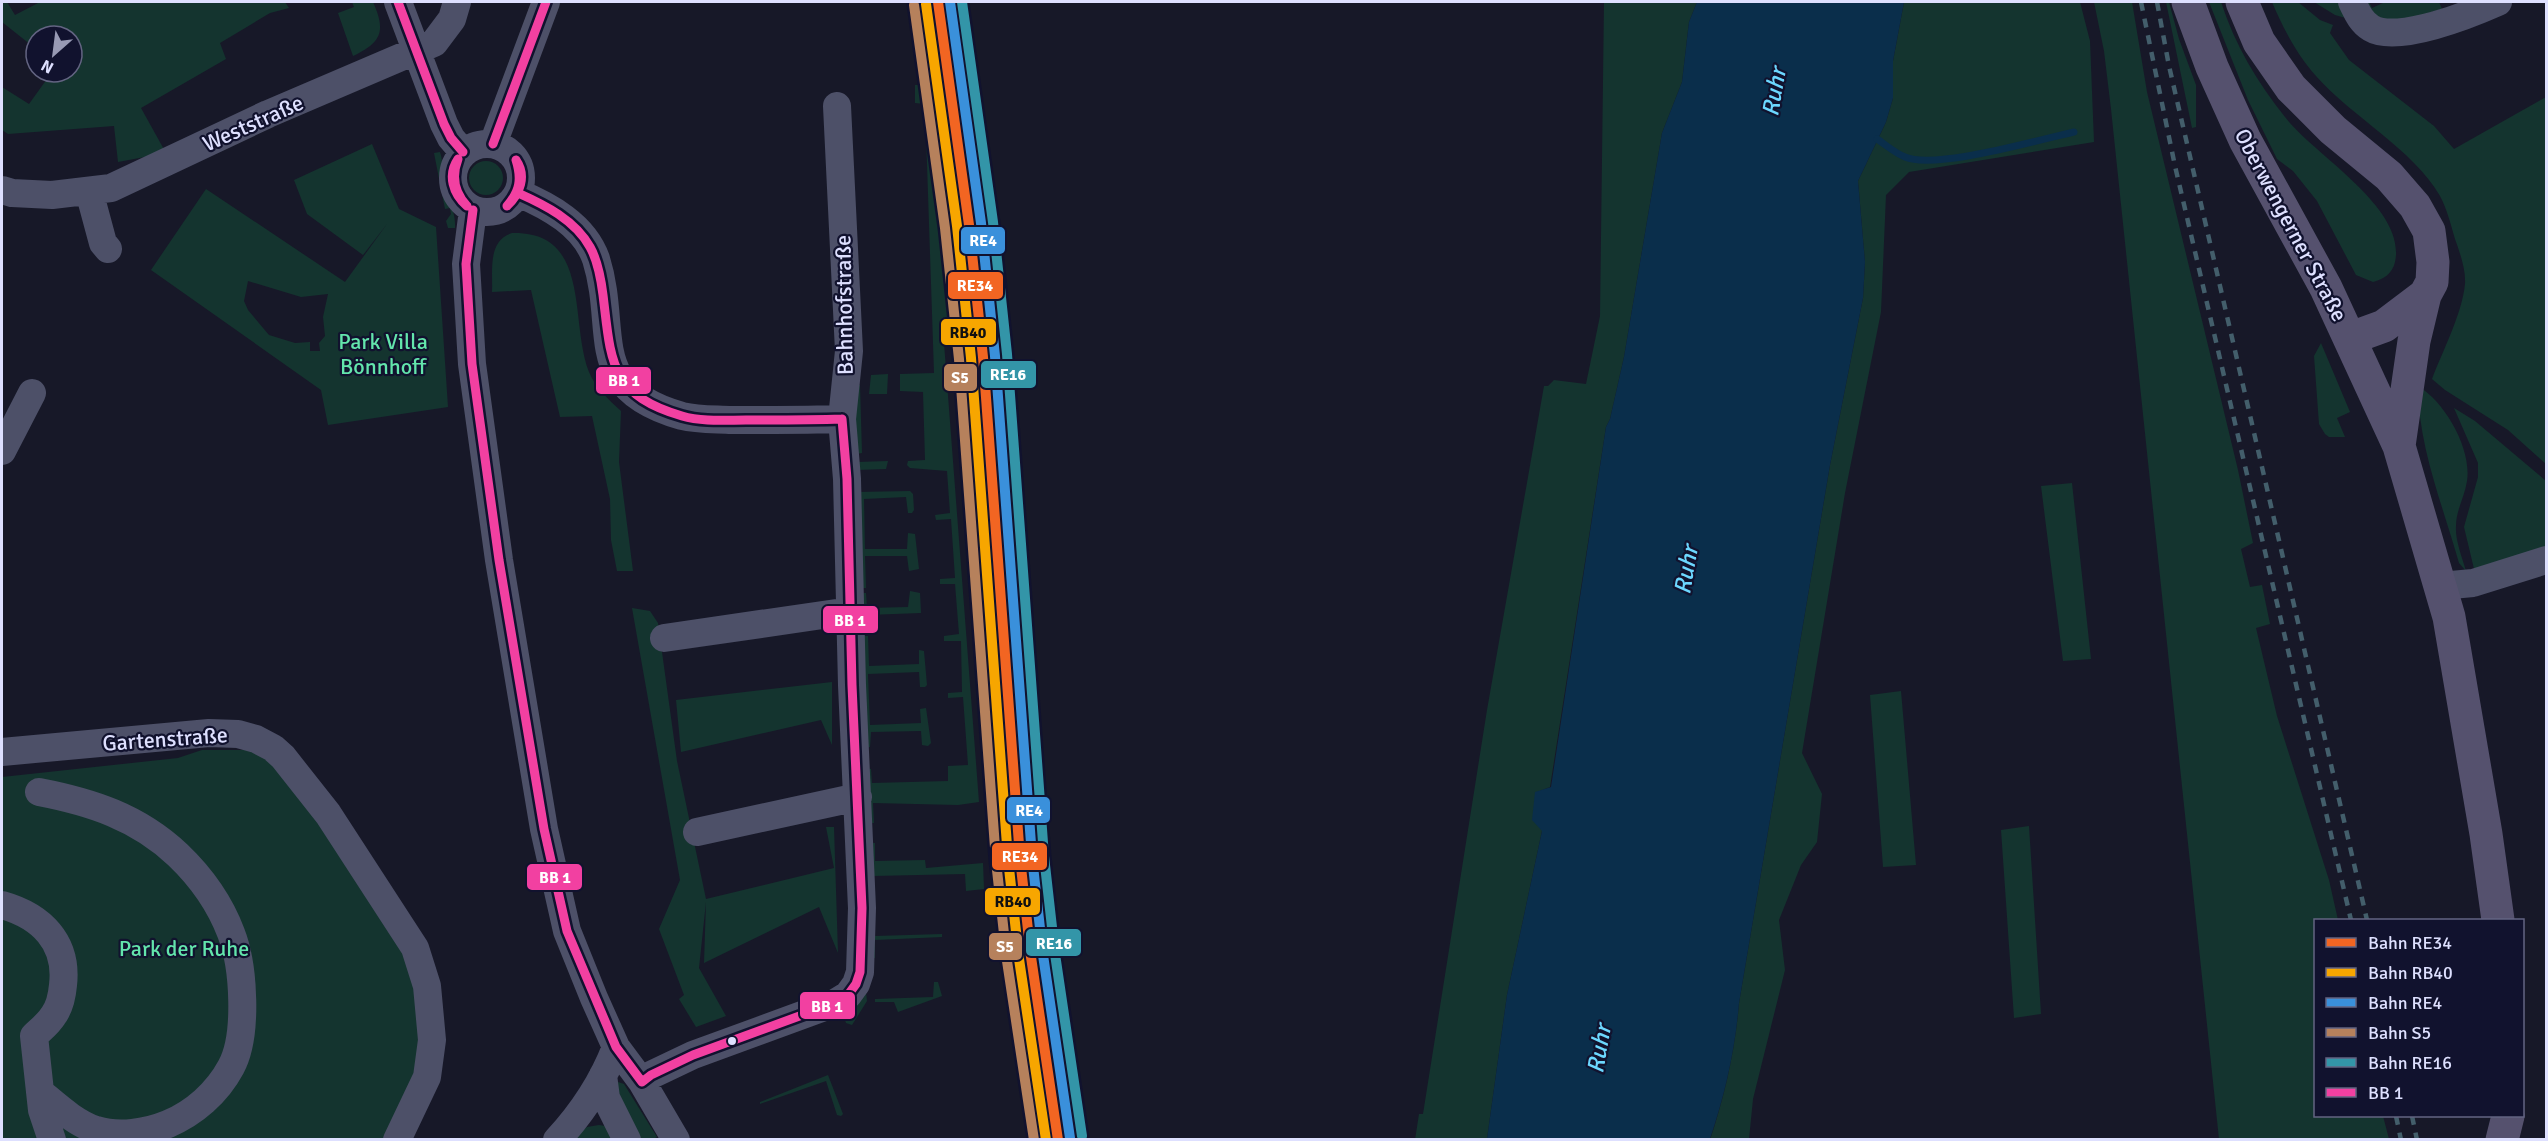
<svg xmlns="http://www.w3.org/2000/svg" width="2548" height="1141" font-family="Signika,sans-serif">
	<rect width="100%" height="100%" fill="#171828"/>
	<path fill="#14342f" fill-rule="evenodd" d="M2 2H7L15 15 40 2H285L289 8 270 13 220 43 226 59 141 108 166 153 118 162 114 126 8 134 2 130V87L29 104 52 72H72V36H36V49L2 22Z
		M352 2H373C386 31 382 42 353 56L338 13 354 7Z
		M1604 2H1697L1689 22 1682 82 1662 133 1624 357 1610 419 1606 427 1550 787 1535 793 1542 831 1507 995 1487 1139 1415 1140 1419 1114H1423L1487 710 1544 386H1548L1554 380 1586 384 1600 316Z
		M1904 2H2080L2090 41 2094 142 1909 172 1886 195 1881 312 1845 493 1802 753 1822 794 1817 842 1801 865 1779 920 1785 970 1753 1099 1749 1139 1710 1140C1725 1094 1735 1051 1739 1003L1830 465 1863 298 1865 262 1858 181 1886 122 1893 98V61Z
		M2094 2H2132L2147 92 2238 470 2253 543 2241 549 2250 587 2262 585 2270 624 2256 628 2277 716 2329 880 2338 920H2316V1116H2383L2389 1139H2219L2111 109 2104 51Z
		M2166 2H2169L2179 39 2196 85V127L2192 128Z
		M2209 2H2221C2235 45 2257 82 2285 117 2315 156 2407 208 2395 262 2392 274 2384 279 2373 282L2356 275 2317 201 2293 171 2277 159 2248 100Z
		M2272 2H2298L2320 20 2333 25 2330 33 2349 60 2434 126 2454 149 2546 97V464L2508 430 2445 390 2432 379C2443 350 2462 314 2465 284 2466 270 2460 253 2455 239 2451 225 2447 209 2440 196 2413 149 2352 117 2316 76 2297 55 2283 28 2272 2Z
		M2314 2H2342L2349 19 2335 15Z
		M2358 2H2369L2372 8 2385 2H2439L2442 9 2389 25Z
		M921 7H925L949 215 957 328 943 330 979 802 958 805 873 803 874 823H867L865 768 871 769 872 783 948 781V766L968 765 963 697 948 698V693L962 692 961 641H944V636L959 634 955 584H940V579L955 578 951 519 936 520 935 515 950 513 947 471 910 468 907 465 908 461 925 460 923 392 900 391V374L934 373 925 104 915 103V85H921L910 13 921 11Z
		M372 144 399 209 436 227 448 407 328 425 321 390 151 270 206 189 345 282 387 224 363 255 307 214 294 180ZM248 281 301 297 328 294 323 317 325 336 319 343 320 351H310V342L295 343 269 335 248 310 244 301Z
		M440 152C444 163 441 174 444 186 447 203 456 208 455 228H448L446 221 451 214 450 208 445 209 434 153Z
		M469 178a17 17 0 1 1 34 0a17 17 0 1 1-34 0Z
		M512 233C592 231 569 321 589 372 595 387 609 400 621 411L619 462 633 571H617L611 540 610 499 592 416 560 417 531 290 492 292C493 271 487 241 512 233Z
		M2321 343 2350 412 2337 418 2345 437H2329L2325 434 2319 424 2314 356Z
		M888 374 887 394H869L871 375Z
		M854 384 860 385 862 453 856 454Z
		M2418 386C2445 402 2472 449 2467 481 2465 496 2456 510 2456 526 2455 540 2462 557 2466 571L2459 563C2443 506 2418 446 2418 386Z
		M2454 408 2475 421 2546 481V551L2475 573 2464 527 2478 477V463Z
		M888 461 886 469 856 470 857 462Z
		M2072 483 2091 659 2063 661 2041 486Z
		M910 491 913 494 914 510 912 513H908L906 497 864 499 865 549H907L908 533 915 534 919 569 909 571 907 556H865L866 588H860L857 492Z
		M910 591 920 593 921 613 867 615V632L862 631 860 593H866L867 608 908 607Z
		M632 608 650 611 658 623 677 761 706 899 834 868 826 827H834L838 953 819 907 704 963 706 902 699 968 726 1016 696 1027 679 999 684 995 659 929 680 880Z
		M862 636H868L869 666 919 664V650L924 651 927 685 925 687H920L919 672 868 674 870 725 921 723 920 709 926 708 931 743 928 746 922 745 921 731 871 732 870 747 865 748Z
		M832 682V745L821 720 681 752 676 700Z
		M1901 691 1916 865 1883 867 1870 695Z
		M202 750H258L272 756 408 943 428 1050 393 1139 2 1140V777L178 758Z
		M2029 826 2041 1014 2014 1018 2001 830Z
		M868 843H875V861L925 860 926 868 983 863 984 889 966 891 965 874 873 876Z
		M942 934V937L875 940V958H871L875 936Z
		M934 982H938L942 996 898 1012 894 1002H875V999L933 997Z
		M866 992 867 1001 852 1025 846 1023 842 1012Z
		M828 1075 843 1114 841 1116 837 1115 826 1081 760 1104V1102Z
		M618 1082 624 1084 657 1137 653 1139H633L618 1105Z
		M599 1125 612 1127 622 1140H570L587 1127Z"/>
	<path fill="#0a2e4b" d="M1697 2H1904L1893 61V98L1886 122 1858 181 1865 262 1863 298 1830 465 1739 1003C1735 1051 1725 1094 1710 1139H1487L1507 995 1542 831 1532 820 1535 792 1551 787 1606 427 1610 419 1624 357 1662 133 1682 82 1689 22Z"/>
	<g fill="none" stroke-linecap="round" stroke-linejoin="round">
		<path stroke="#0a2e4b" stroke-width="7" d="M1877 139C1886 145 1895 153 1905 157 1935 170 2038 140 2074 132"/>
		<path stroke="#4d5068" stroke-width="28" d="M398 2 444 124 451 138 463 152
			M2352 2C2357 12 2361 22 2371 28 2397 44 2471 14 2498 2
			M453 178a34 34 0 1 1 68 0a34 34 0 1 1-68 0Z
			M493 144 546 2
			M2 190 12 193 52 195 111 188 268 114 434 43 452 19 457 2
			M89 191 103 243 108 249
			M518 193C549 206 584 225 596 259 619 332 583 388 682 416 698 420 716 419 732 420 769 420 805 420 842 419
			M473 210 466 264 472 364 499 560 544 829 567 931 594 998 616 1047 642 1082 676 1140
			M2 451 32 393
			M2440 586 2473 583 2546 560
			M664 638 850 611
			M2 752 209 733 238 734 256 739 273 748 283 757 328 814 415 948 427 986 432 1040 427 1077 397 1140
			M39 792C91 802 138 817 178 855 201 877 220 904 231 933 244 966 248 1036 231 1067 217 1093 194 1113 168 1124 146 1133 119 1137 96 1130 75 1123 57 1106 40 1092
			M697 832 858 797
			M2 905C41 916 68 942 63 985 62 996 60 1007 53 1016 48 1024 40 1030 34 1036L42 1110 52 1140
			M603 1075 606 1098 627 1140
			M642 1082 651 1075 693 1055 835 1003 848 995 856 984 860 972 862 908 852 685 847 479 842 419 849 351 837 106
			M557 1140C582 1113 603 1081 616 1047"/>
		<path stroke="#55516e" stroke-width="33" d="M2188 2 2212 67 2245 140 2326 288 2399 446 2449 617 2486 834 2498 920
			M2242 2 2259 42 2291 88 2333 130 2389 176 2415 206 2429 231 2433 262 2432 282 2425 295 2414 341 2399 446
			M2351 338 2384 326 2425 295
			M2502 1140 2508 1116"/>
		<path stroke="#435e6b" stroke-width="4.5" stroke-dasharray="9 8" stroke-linecap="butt" d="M2141 2 2175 166 2351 920
			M2157 2 2169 66 2367 920
			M2396 1116 2401 1140
			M2412 1116 2417 1140"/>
		<g stroke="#11122e" stroke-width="14">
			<path id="bus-1" d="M398 2 444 124 451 138 463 152
				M493 144 546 2
				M458 159C451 177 454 192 467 206
				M458 159C447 175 453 194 467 206
				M518 193C545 205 575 220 590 247 598 261 601 279 603 295 611 360 609 395 682 416 702 422 726 420 746 420 778 420 810 420 842 419
				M507 206C520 191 522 179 516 160
				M507 206C520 194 527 176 516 160
				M473 210 466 264 472 364 499 560 544 829 567 931 616 1047 642 1082
				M642 1082 651 1075 693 1055 835 1003 848 995 856 984 860 972 862 908 852 685 847 479 842 419"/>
		</g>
		<use href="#bus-1" stroke="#f240a1" stroke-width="9"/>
		<g stroke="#11122e" stroke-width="15">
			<path id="rail-1" d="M938 2 969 225 983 357 1020 858 1031 957 1058 1140"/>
		</g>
		<g stroke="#11122e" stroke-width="15">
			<path id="rail-2" d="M926 4 957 226 971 358 1008 859 1019 959 1046 1140"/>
		</g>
		<g stroke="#11122e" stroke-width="15">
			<path id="rail-3" d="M950 2 981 223 995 356 1032 857 1043 955 1070 1138"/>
		</g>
		<g stroke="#11122e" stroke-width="15">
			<path id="rail-4" d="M914 5 945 228 959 359 996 861 1007 961 1034 1140"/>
		</g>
		<g stroke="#11122e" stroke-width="15">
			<path id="rail-5" d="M962 2 993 222 1007 354 1044 856 1055 954 1082 1136"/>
		</g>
		<use href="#rail-1" stroke="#f26522" stroke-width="10"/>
		<use href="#rail-2" stroke="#f7a600" stroke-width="10"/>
		<use href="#rail-3" stroke="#3a90db" stroke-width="10"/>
		<use href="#rail-4" stroke="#b6815c" stroke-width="10"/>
		<use href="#rail-5" stroke="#3395a8" stroke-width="10"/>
	</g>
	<circle fill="#dee0ff" stroke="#11122e" stroke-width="2" cx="732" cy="1041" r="5"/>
	<g text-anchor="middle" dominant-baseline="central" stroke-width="4.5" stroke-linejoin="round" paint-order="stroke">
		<g font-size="22" fill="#dee0ff" stroke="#11122e">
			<text transform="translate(253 123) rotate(-24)">Weststraße</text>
			<text transform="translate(2291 225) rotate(62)">Oberwengerner Straße</text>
			<text transform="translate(844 305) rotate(-91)">Bahnhofstraße</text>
			<text transform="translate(165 739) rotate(-4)">Gartenstraße</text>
		</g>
		<g font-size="22" fill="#63e5ac" stroke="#11122e">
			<text x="383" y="341">Park Villa<tspan x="383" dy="25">Bönnhoff</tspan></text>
			<text x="184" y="948">Park der Ruhe</text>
		</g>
		<g font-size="24" font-style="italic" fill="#6cd7ff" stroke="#11122e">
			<text transform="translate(1774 92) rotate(-80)">Ruhr</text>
			<text transform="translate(1686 570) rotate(-80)">Ruhr</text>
			<text transform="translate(1599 1049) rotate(-80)">Ruhr</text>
		</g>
	</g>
	<g stroke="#11122e" stroke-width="2">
		<rect x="960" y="226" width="46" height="29" rx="6" fill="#3a90db"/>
		<rect x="947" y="271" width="57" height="29" rx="6" fill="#f26522"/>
		<rect x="940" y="318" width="57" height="28" rx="6" fill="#f7a600"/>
		<rect x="980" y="360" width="57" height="29" rx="6" fill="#3395a8"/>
		<rect x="943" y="363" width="35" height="29" rx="6" fill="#b6815c"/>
		<rect x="595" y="366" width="57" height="29" rx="6" fill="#f240a1"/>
		<rect x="822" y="605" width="57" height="29" rx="6" fill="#f240a1"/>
		<rect x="1006" y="796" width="45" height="28" rx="6" fill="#3a90db"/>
		<rect x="991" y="842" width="57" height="29" rx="6" fill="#f26522"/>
		<rect x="526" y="863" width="57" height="28" rx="6" fill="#f240a1"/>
		<rect x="984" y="887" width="57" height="29" rx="6" fill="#f7a600"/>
		<rect x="1025" y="928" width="57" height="29" rx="6" fill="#3395a8"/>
		<rect x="988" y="932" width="35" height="29" rx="6" fill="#b6815c"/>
		<rect x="799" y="991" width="57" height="29" rx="6" fill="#f240a1"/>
	</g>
	<g font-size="16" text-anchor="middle" font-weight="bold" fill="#fff">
		<text x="983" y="246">RE4</text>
		<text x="975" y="291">RE34</text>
		<text x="1008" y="380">RE16</text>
		<text x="960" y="383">S5</text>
		<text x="624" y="386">BB 1</text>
		<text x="850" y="626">BB 1</text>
		<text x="1029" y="816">RE4</text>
		<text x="1020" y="862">RE34</text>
		<text x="555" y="883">BB 1</text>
		<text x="1054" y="949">RE16</text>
		<text x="1005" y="952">S5</text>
		<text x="827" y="1012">BB 1</text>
	</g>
	<g font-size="16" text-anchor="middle" font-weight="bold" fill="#111">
		<text x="968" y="338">RB40</text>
		<text x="1013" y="907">RB40</text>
	</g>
	<rect width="2548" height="1141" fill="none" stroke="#dee0ff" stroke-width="6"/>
	<rect x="2314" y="919" width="210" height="198" fill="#11122e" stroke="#636482" stroke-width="1.5"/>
	<rect x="2326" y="938" width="30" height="9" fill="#f26522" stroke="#636482" stroke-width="1.5"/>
	<text x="2368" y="949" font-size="18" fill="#dee0ff">Bahn RE34</text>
	<rect x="2326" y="968" width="30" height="9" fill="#f7a600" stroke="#636482" stroke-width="1.5"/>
	<text x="2368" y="979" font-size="18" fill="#dee0ff">Bahn RB40</text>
	<rect x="2326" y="998" width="30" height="9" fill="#3a90db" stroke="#636482" stroke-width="1.5"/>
	<text x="2368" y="1009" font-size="18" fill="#dee0ff">Bahn RE4</text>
	<rect x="2326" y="1028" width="30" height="9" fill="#b6815c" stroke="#636482" stroke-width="1.5"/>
	<text x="2368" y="1039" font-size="18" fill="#dee0ff">Bahn S5</text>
	<rect x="2326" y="1058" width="30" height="9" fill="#3395a8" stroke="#636482" stroke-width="1.5"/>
	<text x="2368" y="1069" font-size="18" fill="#dee0ff">Bahn RE16</text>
	<rect x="2326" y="1088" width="30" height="9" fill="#f240a1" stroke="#636482" stroke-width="1.5"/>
	<text x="2368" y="1099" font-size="18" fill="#dee0ff">BB 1</text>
	<g transform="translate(54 54) rotate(208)"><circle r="28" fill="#11122e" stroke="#636482" stroke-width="1.5"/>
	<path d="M0-4.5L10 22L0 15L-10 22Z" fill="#989ab4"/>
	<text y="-9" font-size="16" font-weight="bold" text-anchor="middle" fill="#dee0ff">N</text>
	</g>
</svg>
